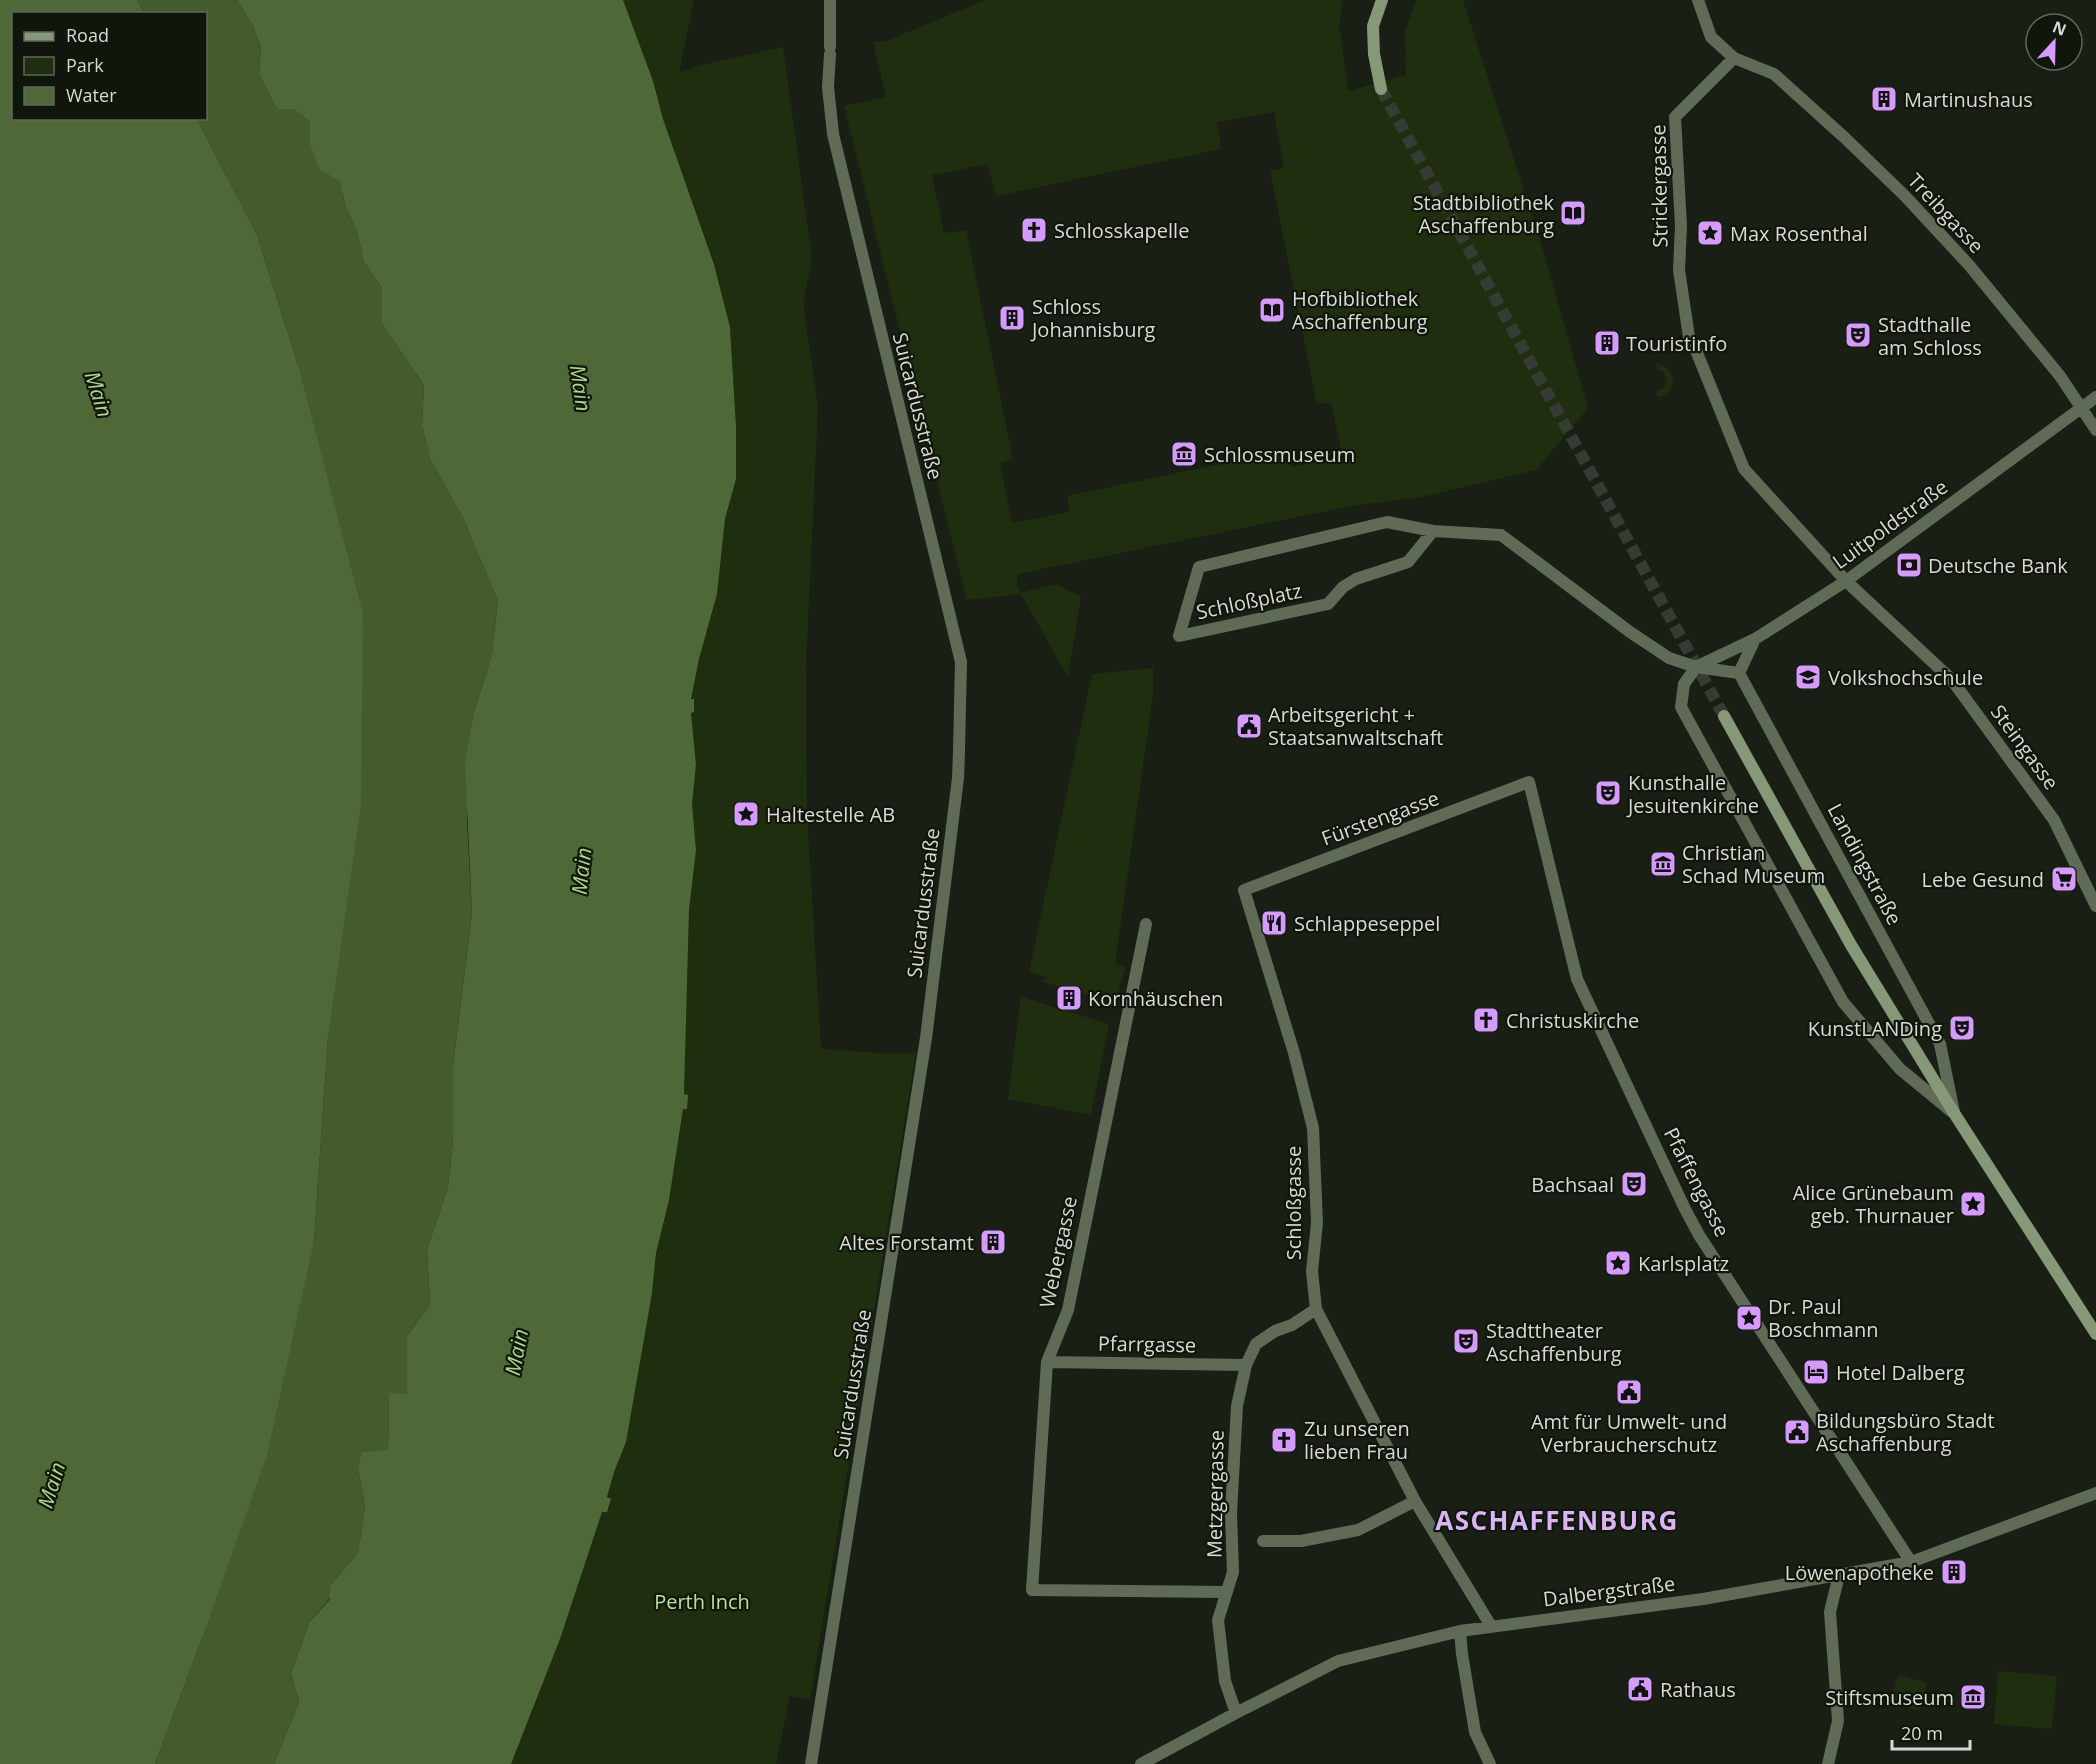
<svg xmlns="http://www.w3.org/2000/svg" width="2096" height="1764" font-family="'Open Sans',sans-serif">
	<rect width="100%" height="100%" fill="#1a1f16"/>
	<path fill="#1e2e0f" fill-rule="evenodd" d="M623 0H694L679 73 702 65 783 47 812 259 803 303 818 407 806 665 807 814 821 1049 880 1053H916L810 1700 790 1696 776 1764H511L560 1639 602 1512H607L611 1500 607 1497 652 1293 656 1253 669 1200 683 1109H687V1095H684L689 910 696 850 692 804 696 765 691 713 694 712V700H691L699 659 717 594 725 519 736 479V426L730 327 715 264 663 119 653 81Z
		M986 0H1343L1339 24 1348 91 1406 75 1405 32 1416 0H1463L1542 247 1588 408 1536 470 1421 497 1352 506 1017 574V585L1021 593 1055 584 1081 597 1068 677 1021 594 967 600 844 106 886 97 873 42 886 41ZM1274 112 1284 168 1270 171 1317 404 1331 403 1343 458 1291 467 1288 450 1067 496 1069 512 1012 523 1000 463 1013 459 966 230 944 233 932 175 988 164 996 196 1221 149 1217 122Z
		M1656 363C1678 367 1679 395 1657 397V391L1664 388 1667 380 1664 373 1657 369Z
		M1153 668V695L1115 964 1125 967 1117 998 1097 992 1095 997 1043 982 1045 977 1029 972 1092 674Z
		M1021 997 1109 1024 1091 1115 1008 1099Z
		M1998 1671 2057 1676 2052 1729 1994 1724Z
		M1898 1675 1927 1683 1919 1711 1890 1703Z"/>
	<path fill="#445c2d" d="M137 0H237L253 26 261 47 259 75 277 109H294L310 122V144L339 180 346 208 357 232 364 262 382 288V324L424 385 422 425 430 459 463 518 498 601 492 654 474 713 467 820 472 914 453 1066V1141L448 1187 427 1249 430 1305 407 1336V1394H389L388 1450 358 1469 365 1506 358 1553 330 1585V1598L309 1623 291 1673 299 1702 274 1764H155L203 1636 314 1241 328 1037 298 365 257 235 197 119 206 118V14L144 13Z"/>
	<path fill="#4f6838" d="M0 0H137L144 13 14 14V118L197 119 257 235 298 365 363 614 361 804 328 1037 314 1241 267 1455 203 1636 155 1764H0Z
		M237 0H623L653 81 663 119 714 264 730 327 736 426V479L725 519 717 594 699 659 691 699H694V712L691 713 696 765 692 804 696 850 689 910 684 1094 688 1095 687 1109H683L669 1200 656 1253 652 1293 626 1442 614 1472 607 1497 611 1499 607 1512H602L560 1639 511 1764H274L299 1702 291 1673 309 1623 330 1599V1585L358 1553 365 1506 358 1469 362 1452 388 1450 389 1393 407 1394V1336L430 1305 427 1249 448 1187 453 1141V1066L472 914 465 761 474 713 492 654 498 601 463 518 430 459 422 425 424 385 382 324V288L364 262 357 232 346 208 339 180 320 170 310 144V122L294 109H277L259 75 261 47 253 26Z"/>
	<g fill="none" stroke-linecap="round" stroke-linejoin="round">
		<path stroke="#363b33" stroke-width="12" stroke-dasharray="12 6" stroke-linecap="butt" d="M1381 89 1724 716"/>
		<path stroke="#606b57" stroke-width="12" d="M830 0V47
			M1698 0 1711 37 1734 58 1774 74 1845 138 1905 196 1969 265 2060 376 2096 430
			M1689 337 1679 270 1681 226 1675 117 1734 58
			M1695 348 1744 469 1846 581 1952 680 2054 820 2096 906
			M1433 531 1408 562 1356 579 1343 587 1328 604 1179 636 1199 567 1387 522 1433 531 1501 535 1630 632 1669 658 1696 667 1739 673
			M1739 673 1940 1044 1954 1112
			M1739 673 1755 639
			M1146 924 1068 1310 1047 1362 1032 1590 1226 1592
			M1951 1111 1900 1069 1843 1002 1681 707 1684 684 1696 667 1755 639 1846 581 2096 397
			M1047 1362 1246 1365
			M1263 1541H1301L1358 1530 1415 1501
			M1491 1626 1415 1501 1316 1309 1312 1271 1317 1223 1313 1128 1294 1053 1244 890 1529 782 1577 979 1685 1209 1699 1235 1911 1562
			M1460 1631 1462 1654 1475 1732 1490 1764
			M1236 1713 1225 1681 1218 1620 1233 1572 1231 1513 1237 1406 1246 1365 1256 1344 1275 1331 1292 1325 1316 1309
			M811 1764 926 1038 958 778 959 752 961 662 833 134 828 87 830 54
			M1141 1764 1236 1713 1338 1661 1460 1631 1703 1599 1911 1562 2096 1493
			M1828 1764 1838 1721 1830 1612 1839 1575"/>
		<path stroke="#869877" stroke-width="12" d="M1381 89 1374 54 1373 26 1382 0
			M1724 716 1851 945 1954 1113 2096 1334"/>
	</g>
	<defs>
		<g id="building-square" transform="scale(1.35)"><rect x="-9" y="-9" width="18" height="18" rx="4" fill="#d59bfa" stroke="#11160d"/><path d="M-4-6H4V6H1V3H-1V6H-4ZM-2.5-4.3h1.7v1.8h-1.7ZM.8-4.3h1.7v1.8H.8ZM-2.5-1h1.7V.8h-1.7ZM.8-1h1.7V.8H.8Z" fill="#111"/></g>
		<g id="library-square" transform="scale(1.35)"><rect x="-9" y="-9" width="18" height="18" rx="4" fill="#d59bfa" stroke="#11160d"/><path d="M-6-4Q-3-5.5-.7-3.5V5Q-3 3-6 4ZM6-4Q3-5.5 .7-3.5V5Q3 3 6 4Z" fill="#111"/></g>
		<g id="church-square" transform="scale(1.35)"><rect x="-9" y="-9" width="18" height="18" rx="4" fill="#d59bfa" stroke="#11160d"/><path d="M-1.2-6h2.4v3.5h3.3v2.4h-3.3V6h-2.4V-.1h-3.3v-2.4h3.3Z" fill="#111"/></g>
		<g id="sight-square" transform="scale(1.35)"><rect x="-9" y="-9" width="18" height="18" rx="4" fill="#d59bfa" stroke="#11160d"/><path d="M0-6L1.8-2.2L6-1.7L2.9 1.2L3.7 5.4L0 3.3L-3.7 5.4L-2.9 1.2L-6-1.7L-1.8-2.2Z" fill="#111"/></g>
		<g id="theatre-square" transform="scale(1.35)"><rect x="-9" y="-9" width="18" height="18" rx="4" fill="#d59bfa" stroke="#11160d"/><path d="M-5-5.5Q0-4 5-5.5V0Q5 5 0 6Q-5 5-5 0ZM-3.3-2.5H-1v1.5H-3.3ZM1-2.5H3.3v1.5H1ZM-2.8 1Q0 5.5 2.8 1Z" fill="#111"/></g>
		<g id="museum-square" transform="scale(1.35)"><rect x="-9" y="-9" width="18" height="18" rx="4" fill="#d59bfa" stroke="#11160d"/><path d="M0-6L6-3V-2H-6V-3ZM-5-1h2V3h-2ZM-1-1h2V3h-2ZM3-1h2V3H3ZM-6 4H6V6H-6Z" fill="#111"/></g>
		<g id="bank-square" transform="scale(1.35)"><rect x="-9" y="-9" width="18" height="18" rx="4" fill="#d59bfa" stroke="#11160d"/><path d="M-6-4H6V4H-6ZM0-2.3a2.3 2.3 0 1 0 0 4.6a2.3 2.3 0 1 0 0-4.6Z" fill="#111"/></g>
		<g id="university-square" transform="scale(1.35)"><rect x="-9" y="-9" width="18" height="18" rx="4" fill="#d59bfa" stroke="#11160d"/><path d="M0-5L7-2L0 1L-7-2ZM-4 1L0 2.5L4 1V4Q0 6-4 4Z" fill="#111"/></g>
		<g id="civic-square" transform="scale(1.35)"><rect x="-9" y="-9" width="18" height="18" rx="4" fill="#d59bfa" stroke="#11160d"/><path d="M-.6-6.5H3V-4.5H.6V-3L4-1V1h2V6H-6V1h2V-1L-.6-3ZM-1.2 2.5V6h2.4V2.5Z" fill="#111"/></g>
		<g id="supermarket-square" transform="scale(1.35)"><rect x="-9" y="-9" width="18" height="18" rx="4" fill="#d59bfa" stroke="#11160d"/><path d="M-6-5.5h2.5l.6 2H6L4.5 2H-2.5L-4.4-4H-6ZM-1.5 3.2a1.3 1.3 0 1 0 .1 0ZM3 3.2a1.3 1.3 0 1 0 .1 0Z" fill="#111"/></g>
		<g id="restaurant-square" transform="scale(1.35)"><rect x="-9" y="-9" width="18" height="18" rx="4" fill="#d59bfa" stroke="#11160d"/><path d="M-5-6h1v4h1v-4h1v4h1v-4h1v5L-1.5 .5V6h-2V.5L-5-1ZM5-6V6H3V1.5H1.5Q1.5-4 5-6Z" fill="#111"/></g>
		<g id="hotel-square" transform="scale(1.35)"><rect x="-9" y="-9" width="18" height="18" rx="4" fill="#d59bfa" stroke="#11160d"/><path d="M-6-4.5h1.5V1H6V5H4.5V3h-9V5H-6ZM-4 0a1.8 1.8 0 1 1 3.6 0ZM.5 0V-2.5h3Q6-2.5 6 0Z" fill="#111"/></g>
	</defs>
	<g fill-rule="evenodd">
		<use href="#building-square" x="1884" y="99"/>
		<use href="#library-square" x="1573" y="213"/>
		<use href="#church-square" x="1034" y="230"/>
		<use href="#sight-square" x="1710" y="233"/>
		<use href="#library-square" x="1272" y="310"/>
		<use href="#building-square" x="1012" y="318"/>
		<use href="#theatre-square" x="1858" y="335"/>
		<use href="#building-square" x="1607" y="343"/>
		<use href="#museum-square" x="1184" y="454"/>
		<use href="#bank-square" x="1909" y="565"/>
		<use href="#university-square" x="1808" y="677"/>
		<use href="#civic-square" x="1249" y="726"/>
		<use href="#theatre-square" x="1608" y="793"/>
		<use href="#sight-square" x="746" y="814"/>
		<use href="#museum-square" x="1663" y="864"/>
		<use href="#supermarket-square" x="2064" y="879"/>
		<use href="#restaurant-square" x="1274" y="923"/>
		<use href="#building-square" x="1069" y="998"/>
		<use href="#church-square" x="1486" y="1020"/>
		<use href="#theatre-square" x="1962" y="1028"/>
		<use href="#theatre-square" x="1634" y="1184"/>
		<use href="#sight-square" x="1973" y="1204"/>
		<use href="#building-square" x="993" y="1242"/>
		<use href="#sight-square" x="1618" y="1263"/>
		<use href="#sight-square" x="1749" y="1318"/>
		<use href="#theatre-square" x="1466" y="1341"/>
		<use href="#hotel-square" x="1816" y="1372"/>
		<use href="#civic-square" x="1629" y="1392"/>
		<use href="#civic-square" x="1797" y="1432"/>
		<use href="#church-square" x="1284" y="1440"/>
		<use href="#building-square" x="1954" y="1572"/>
		<use href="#civic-square" x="1640" y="1689"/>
		<use href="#museum-square" x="1973" y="1697"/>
	</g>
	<g text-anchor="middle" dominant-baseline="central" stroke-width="4.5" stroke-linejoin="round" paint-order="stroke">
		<g font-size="20" fill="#d7dbd5" stroke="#11160d" text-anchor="start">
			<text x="1904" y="99">Martinushaus</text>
			<text x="1554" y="202" text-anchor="end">Stadtbibliothek<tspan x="1554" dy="23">Aschaffenburg</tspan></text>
			<text x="1054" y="230">Schlosskapelle</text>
			<text x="1730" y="233">Max Rosenthal</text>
			<text x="1292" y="298">Hofbibliothek<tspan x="1292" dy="23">Aschaffenburg</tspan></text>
			<text x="1032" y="306">Schloss<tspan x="1032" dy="23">Johannisburg</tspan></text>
			<text x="1878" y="324">Stadthalle<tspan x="1878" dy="23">am Schloss</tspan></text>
			<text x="1626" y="343">Touristinfo</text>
			<text x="1204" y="454">Schlossmuseum</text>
			<text x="1928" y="565">Deutsche Bank</text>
			<text x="1828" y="677">Volkshochschule</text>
			<text x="1268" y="714">Arbeitsgericht +<tspan x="1268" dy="23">Staatsanwaltschaft</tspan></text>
			<text x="1628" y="782">Kunsthalle<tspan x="1628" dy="23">Jesuitenkirche</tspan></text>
			<text x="766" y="814">Haltestelle AB</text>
			<text x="1682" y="852">Christian<tspan x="1682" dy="23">Schad Museum</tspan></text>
			<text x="2044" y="879" text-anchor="end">Lebe Gesund</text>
			<text x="1294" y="923">Schlappeseppel</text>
			<text x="1088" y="998">Kornhäuschen</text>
			<text x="1506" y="1020">Christuskirche</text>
			<text x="1942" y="1028" text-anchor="end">KunstLANDing</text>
			<text x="1614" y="1184" text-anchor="end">Bachsaal</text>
			<text x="1954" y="1192" text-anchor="end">Alice Grünebaum<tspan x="1954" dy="23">geb. Thurnauer</tspan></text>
			<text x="974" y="1242" text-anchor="end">Altes Forstamt</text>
			<text x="1638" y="1263">Karlsplatz</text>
			<text x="1768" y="1306">Dr. Paul<tspan x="1768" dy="23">Boschmann</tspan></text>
			<text x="1486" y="1330">Stadttheater<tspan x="1486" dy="23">Aschaffenburg</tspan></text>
			<text x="1836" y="1372">Hotel Dalberg</text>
			<text x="1816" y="1420">Bildungsbüro Stadt<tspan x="1816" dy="23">Aschaffenburg</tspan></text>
			<text x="1629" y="1421" text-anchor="middle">Amt für Umwelt- und<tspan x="1629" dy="23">Verbraucherschutz</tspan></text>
			<text x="1304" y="1428">Zu unseren<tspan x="1304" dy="23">lieben Frau</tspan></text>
			<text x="1934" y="1572" text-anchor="end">Löwenapotheke</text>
			<text x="1660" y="1689">Rathaus</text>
			<text x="1954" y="1697" text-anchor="end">Stiftsmuseum</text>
		</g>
		<g font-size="20" fill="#d7dbd5" stroke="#11160d">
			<text transform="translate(1659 186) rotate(-91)">Strickergasse</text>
			<text transform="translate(1946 213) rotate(47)">Treibgasse</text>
			<text transform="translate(918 406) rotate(76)">Suicardusstraße</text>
			<text transform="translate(1890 524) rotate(-36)">Luitpoldstraße</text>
			<text transform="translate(1249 601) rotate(-12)">Schloßplatz</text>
			<text transform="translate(2025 747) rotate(54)">Steingasse</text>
			<text transform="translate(1380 818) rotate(-20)">Fürstengasse</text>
			<text transform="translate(1865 864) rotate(62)">Landingstraße</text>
			<text transform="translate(923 903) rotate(-83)">Suicardusstraße</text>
			<text transform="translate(1697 1182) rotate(63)">Pfaffengasse</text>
			<text transform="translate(1293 1203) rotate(-90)">Schloßgasse</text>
			<text transform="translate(1058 1252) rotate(-78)">Webergasse</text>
			<text transform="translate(1147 1344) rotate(1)">Pfarrgasse</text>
			<text transform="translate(852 1384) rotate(-81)">Suicardusstraße</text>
			<text transform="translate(1215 1494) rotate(-89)">Metzgergasse</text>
			<text transform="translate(1609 1591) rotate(-7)">Dalbergstraße</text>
		</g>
		<g font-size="20" fill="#b9e297" stroke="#11160d">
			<text x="702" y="1601">Perth Inch</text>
		</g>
		<g font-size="21" font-style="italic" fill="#acd48a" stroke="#11160d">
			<text transform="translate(581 388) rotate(82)">Main</text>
			<text transform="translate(99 394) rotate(72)">Main</text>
			<text transform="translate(581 871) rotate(-84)">Main</text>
			<text transform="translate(516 1352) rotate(-79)">Main</text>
			<text transform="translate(51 1485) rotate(-73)">Main</text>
		</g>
		<g font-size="26" font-weight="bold" letter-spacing="1.5" fill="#dbb4f6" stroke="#11160d">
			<text x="1557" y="1520">ASCHAFFENBURG</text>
		</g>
	</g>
	<rect x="12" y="12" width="195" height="108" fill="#11160d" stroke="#60655d" stroke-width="1.5"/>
	<rect x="24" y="32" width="30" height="9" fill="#869877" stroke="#60655d" stroke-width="1.5"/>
	<text x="66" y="42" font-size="18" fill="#d7dbd5">Road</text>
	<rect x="24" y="57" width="30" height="18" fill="#1e2e0f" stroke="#60655d" stroke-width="1.5"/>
	<text x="66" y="72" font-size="18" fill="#d7dbd5">Park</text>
	<rect x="24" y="87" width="30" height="18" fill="#4f6838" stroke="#60655d" stroke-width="1.5"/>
	<text x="66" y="102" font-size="18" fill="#d7dbd5">Water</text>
	<g transform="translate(2054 42) rotate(22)"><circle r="28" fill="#11160d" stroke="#60655d" stroke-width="1.5"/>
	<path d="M0-4.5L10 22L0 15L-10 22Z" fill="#d59bfa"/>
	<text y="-9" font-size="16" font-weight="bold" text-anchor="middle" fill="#d7dbd5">N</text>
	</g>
	<path d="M1892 1740v9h78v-9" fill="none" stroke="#d7dbd5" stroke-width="3"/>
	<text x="1901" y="1740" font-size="18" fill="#d7dbd5" stroke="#11160d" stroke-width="4.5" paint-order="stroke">20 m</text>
</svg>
